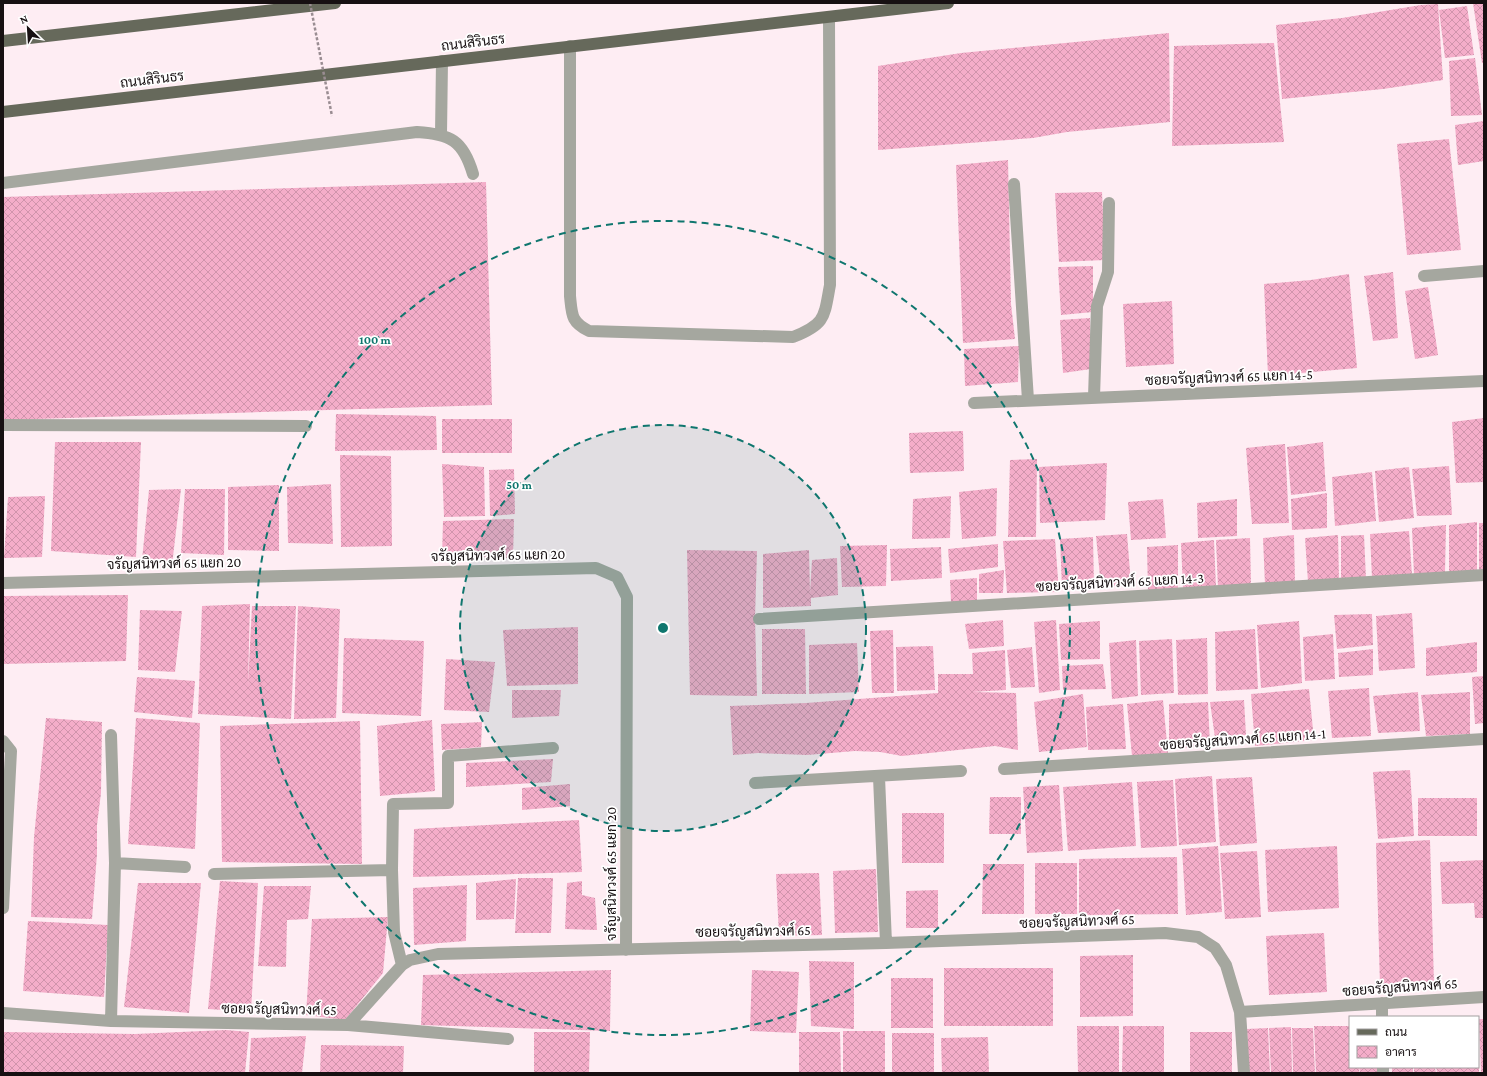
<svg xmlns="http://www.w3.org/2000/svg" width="1487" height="1076" font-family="'Crimson Pro',Sarabun,serif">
	<defs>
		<pattern id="building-cross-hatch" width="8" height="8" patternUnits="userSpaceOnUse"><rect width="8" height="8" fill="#f4adc9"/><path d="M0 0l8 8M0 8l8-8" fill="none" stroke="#d094ac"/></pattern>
	</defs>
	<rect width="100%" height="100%" fill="#feedf3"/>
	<path fill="url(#building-cross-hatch)" d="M1473 3H1484V63H1482Z
		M1438 4 1443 80 1383 89 1282 99 1276 25 1342 18 1421 5Z
		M1467 6 1474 55 1445 58 1439 10Z
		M1169 33 1170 122 1067 132 1033 138 878 150V66L961 53Z
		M1274 43 1284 142 1172 146 1174 46Z
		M1475 58 1482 115 1451 116 1449 61Z
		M1484 121V161L1458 165 1455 125Z
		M1449 139 1461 250 1407 255 1397 144Z
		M1008 160 1011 304 1015 339 963 343 956 165Z
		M486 182 492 405 3 420V197Z
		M1102 192 1105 260 1059 262 1055 193Z
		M1093 266V312L1061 315 1058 267Z
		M1393 272 1398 338 1373 341 1364 276Z
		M1349 274 1357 368 1268 376 1264 284 1311 280Z
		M1428 287 1438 355 1415 359 1405 291Z
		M1172 301 1174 364 1126 367 1123 304Z
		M1090 318 1091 369 1063 373 1060 320Z
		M1019 346 1018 382 965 386 964 349Z
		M336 414 436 416 437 450 335 451Z
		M1484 418V482L1456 483 1452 422Z
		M442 419H512V453H442Z
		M963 431 964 471 910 473 909 433Z
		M55 442H141L136 557 51 551Z
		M1323 442 1326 491 1291 495 1287 447Z
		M1285 444 1289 523 1252 524 1246 448Z
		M340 455 391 456 392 546 341 547Z
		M1037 459 1036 537H1008L1010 460Z
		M1107 463 1105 520 1040 523 1039 467Z
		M442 464 484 467 485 516 444 517Z
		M1449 466 1452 515 1417 516 1412 469Z
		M1409 467 1414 518 1379 522 1375 471Z
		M514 469 515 514 490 516 489 470Z
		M1372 472 1376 521 1335 526 1332 477Z
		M331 484 333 544 288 543 287 487Z
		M279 485V551L228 550V487Z
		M997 488 996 536 962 539 959 492Z
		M181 489 172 565 142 560 149 490Z
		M185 489H225L224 555 181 553Z
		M1327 493V528L1292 530 1291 499Z
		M45 496 42 557 4 558 8 497Z
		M951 496 950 538 912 539 913 499Z
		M1163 499 1166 538 1131 540 1128 502Z
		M1237 499V536L1198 538 1197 503Z
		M514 519 513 558 442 556 443 521Z
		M1477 522V571L1449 572V525Z
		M1479 523H1484V571L1479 572Z
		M1446 525 1445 572 1414 575 1412 528Z
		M1409 531 1412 575 1372 578 1370 534Z
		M1127 534 1131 584 1101 587 1096 536Z
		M1294 535 1295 584 1265 585 1263 538Z
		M1338 535 1339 580 1308 582 1305 538Z
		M1364 535 1366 579 1341 580V536Z
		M1093 537 1094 586 1062 588 1060 539Z
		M1250 538 1251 586 1218 588 1216 540Z
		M1055 539 1059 592 1007 593 1003 541Z
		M1214 540 1216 588 1183 589 1181 543Z
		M998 544V567L950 573 948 549Z
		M887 545 886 586 842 587 840 546Z
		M1178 545V591L1148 592 1147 547Z
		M941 547 942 578 891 581 890 549Z
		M687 550 757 551 755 618 757 696 690 695Z
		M809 550 810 593 812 560 837 558 838 595 811 598V606L763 608V554Z
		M1004 570 1003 593H979V574Z
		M977 578V601L951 602 950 580Z
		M128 595 126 661 3 664V596Z
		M250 604 248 684 252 606H296L291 719 198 714 202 606Z
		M298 606 340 609 336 718 294 719Z
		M140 610 182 611 175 672 138 670Z
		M1412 613 1415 668 1379 671 1376 616Z
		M1372 614 1373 645 1337 649 1334 615Z
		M1003 620 1004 646 969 649 965 624Z
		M1056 620 1060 690 1039 693 1034 622Z
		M1100 621V659L1061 660 1059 624Z
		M1299 621 1302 683 1261 688 1257 625Z
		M578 627V684L507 686 503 630Z
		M762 629H805L806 694H762Z
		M1255 629 1258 689 1216 691 1215 632Z
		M893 630 894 693H872L870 631Z
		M1333 634 1335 679 1305 681 1303 637Z
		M344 638 424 641 421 716 342 713Z
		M1207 638 1208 694 1178 695 1176 640Z
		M1172 639 1174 693 1141 695 1139 641Z
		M1136 640 1138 696 1112 699 1109 643Z
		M1477 642V672L1426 676V648Z
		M857 643 859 692 809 694V645Z
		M933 646 935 690 897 691 896 647Z
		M1032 647 1035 687 1011 688 1007 650Z
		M1373 649V675L1339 677 1338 653Z
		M1005 650 1006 690 972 692 1016 693 1018 750 995 746 902 756 880 752 855 751 807 755 758 753 733 755 730 706 806 703 938 693V674H973L972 653Z
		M446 659 495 662 489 712 444 710Z
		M1103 664 1106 689 1063 690 1062 666Z
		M1484 676V723L1475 724 1472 677Z
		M137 677 195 681 192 718 134 712Z
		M1369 688 1371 736 1332 738 1328 691Z
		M1309 689 1314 740 1255 746 1251 694Z
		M512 690H561L559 716 512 718Z
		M1418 692 1420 731 1378 733 1373 696Z
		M1470 692V734L1426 736 1421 695Z
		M1083 694 1087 747 1039 752 1034 702Z
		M1163 700 1168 754 1132 756 1127 704Z
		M1244 700 1246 735 1215 738 1210 702Z
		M1208 702 1210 746 1169 749V704Z
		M1123 704 1126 749 1088 750 1086 707Z
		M46 718 102 722 101 793 97 825V854L92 919 31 917 34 837Z
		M136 718 200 723 195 849 128 844Z
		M432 720 435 791 380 796 377 726Z
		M360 721 362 864 222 862 220 726Z
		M482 722 481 747 442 750 441 724Z
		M553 759 551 782 466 787V763Z
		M1410 770 1414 836 1378 839 1373 772Z
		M1212 776 1216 842 1179 845 1175 779Z
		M1252 777 1257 843 1220 846 1216 779Z
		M1173 780 1177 846 1141 848 1137 782Z
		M1132 782 1136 846 1068 851 1063 787Z
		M570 784V806L522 810V788Z
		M1059 785 1063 851 1027 853 1023 787Z
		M990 797H1021V834H989Z
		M1418 798H1477V836H1418Z
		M902 813H944V863H902Z
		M579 820 582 872 413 877 414 829Z
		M1430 840 1434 984 1380 986 1376 843Z
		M1218 846 1222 912 1186 915 1182 849Z
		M1337 846 1339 908 1268 912 1265 850Z
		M1257 851 1261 917 1225 919 1220 853Z
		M1177 857 1178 914 1079 915V859Z
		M1484 860V918H1475L1474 903 1442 904 1440 862Z
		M1035 863H1077V914H1035Z
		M983 864H1024V914H982Z
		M876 869 878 932 835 933 833 871Z
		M819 873 822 935 779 936 776 874Z
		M518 878H553L551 933H515Z
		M516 879 514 919 476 920V883Z
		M220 881 258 883 251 1012 208 1009Z
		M582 881V895L595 898 597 930 565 929 567 883Z
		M138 883H201L189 1013 124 1007Z
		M467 885 466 941 414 945 413 888Z
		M264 886H311L308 919 287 920 286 967 258 966Z
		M938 890V928H906V891Z
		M388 917 383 973 345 1020 306 1015 312 919Z
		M28 921 108 925 104 997 23 991Z
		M1324 933 1327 992 1269 995 1266 936Z
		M1133 955V1016L1080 1017V956Z
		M809 961 854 962V1029L811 1026Z
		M944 968H1053V1026H944Z
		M611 970 610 1031 421 1025 423 975Z
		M752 970 799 972 796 1033 750 1031Z
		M891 978H933V1028H891Z
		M1479 1019H1484V1073H1481Z
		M1077 1026H1119V1073H1078Z
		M1123 1026H1164V1073H1122Z
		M1314 1026H1350V1067H1359V1073H1316Z
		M1291 1027 1292 1073H1271L1269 1028Z
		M1268 1028 1270 1073H1249L1247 1029Z
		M1292 1028H1313L1315 1073H1293Z
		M226 1030 249 1032 245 1073H3V1032L135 1034Z
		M843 1031H885V1073H843Z
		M534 1032H590L589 1073H534Z
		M799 1032H840L841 1073H799Z
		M1190 1032H1232V1073H1190Z
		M892 1033H934V1073H892Z
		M306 1036 302 1073H249L251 1038Z
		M988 1037 989 1073H942L941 1038Z
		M321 1045 404 1046 403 1073H320Z
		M1359 1067H1380L1381 1073H1360Z
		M1392 1067H1413V1073H1392Z
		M1414 1067H1435L1436 1073H1414Z
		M1436 1067H1479V1073H1437Z"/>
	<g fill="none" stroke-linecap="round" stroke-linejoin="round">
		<path stroke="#a5a79f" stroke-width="12" d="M570 46V296C572 315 571 322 589 331L793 337C826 324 824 317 830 285L829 17
			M441 134 442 61
			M3 183 417 132C450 134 463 140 473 174
			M1014 184 1028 400
			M1424 276 1484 271
			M1094 397 1097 306 1108 272 1109 203
			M974 403 1484 381
			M3 425 306 426
			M3 583 596 568 617 577 627 597 626 950
			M759 619 1484 575
			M111 735 115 863 111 1021
			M3 741 11 751 3 908
			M1004 769 1484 739
			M879 777 886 943
			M755 783 961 771
			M115 863 185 867
			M214 874 392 870
			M402 965 394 932 392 870 393 804 448 803V756L553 748
			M1382 1003V1017
			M1240 1012 1484 997
			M3 1013 111 1021 348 1025 402 965 410 960 438 954 886 943 1165 933 1198 937 1215 948 1226 965 1240 1012 1244 1073
			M348 1025 508 1039
			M1383 1067V1073"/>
		<path stroke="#66695b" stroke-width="12" d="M3 41 335 3
			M3 112 948 3"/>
		<path stroke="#9a8d92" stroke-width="2.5" stroke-dasharray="3 2" stroke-linecap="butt" d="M310 3 332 116"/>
	</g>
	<circle cx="663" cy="628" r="203" fill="#0f766e" fill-opacity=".12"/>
	<g fill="none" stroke="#0f766e" stroke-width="2" stroke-dasharray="7 5">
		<circle cx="663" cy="628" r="203"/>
		<circle cx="663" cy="628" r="407"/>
	</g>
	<g text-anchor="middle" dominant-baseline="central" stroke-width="3.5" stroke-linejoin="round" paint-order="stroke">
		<g font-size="14" fill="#171012" stroke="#fff">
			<text transform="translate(473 42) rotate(-7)">ถนนสิรินธร</text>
			<text transform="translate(152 79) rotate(-7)">ถนนสิรินธร</text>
			<text transform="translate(1229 377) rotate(-2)">ซอยจรัญสนิทวงศ์ 65 แยก 14-5</text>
			<text transform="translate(498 555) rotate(-1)">จรัญสนิทวงศ์ 65 แยก 20</text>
			<text transform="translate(174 563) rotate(-1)">จรัญสนิทวงศ์ 65 แยก 20</text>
			<text transform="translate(1120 582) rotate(-3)">ซอยจรัญสนิทวงศ์ 65 แยก 14-3</text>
			<text transform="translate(1243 739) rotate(-4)">ซอยจรัญสนิทวงศ์ 65 แยก 14-1</text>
			<text transform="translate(611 874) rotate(-90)">จรัญสนิทวงศ์ 65 แยก 20</text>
			<text transform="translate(1077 921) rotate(-2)">ซอยจรัญสนิทวงศ์ 65</text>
			<text transform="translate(753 931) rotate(-1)">ซอยจรัญสนิทวงศ์ 65</text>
			<text transform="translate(1400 987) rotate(-4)">ซอยจรัญสนิทวงศ์ 65</text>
			<text transform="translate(279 1009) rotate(1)">ซอยจรัญสนิทวงศ์ 65</text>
		</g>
	</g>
	<circle cx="663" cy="628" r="6" fill="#0f766e" stroke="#fff" stroke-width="2"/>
	<g font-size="12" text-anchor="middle" font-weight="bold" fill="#0f766e" stroke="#fff" stroke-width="3.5" stroke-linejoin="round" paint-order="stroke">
		<text x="375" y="344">100 m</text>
		<text x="519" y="489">50 m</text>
	</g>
	<rect width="1487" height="1076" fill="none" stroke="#171012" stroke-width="8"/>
	<rect x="1349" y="1016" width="130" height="52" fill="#ffffff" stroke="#a29fa0"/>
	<rect x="1357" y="1029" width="20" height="6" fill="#66695b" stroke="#a29fa0"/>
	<text x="1385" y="1036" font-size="12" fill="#171012">ถนน</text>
	<rect x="1357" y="1046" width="20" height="12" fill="url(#building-cross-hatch)" stroke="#a29fa0"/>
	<text x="1385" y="1056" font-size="12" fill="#171012">อาคาร</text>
	<g transform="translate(28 28) rotate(335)" stroke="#ffffff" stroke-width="3" paint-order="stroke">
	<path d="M0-3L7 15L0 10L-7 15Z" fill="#171012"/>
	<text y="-6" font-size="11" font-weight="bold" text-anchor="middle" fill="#171012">N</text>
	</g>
</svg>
